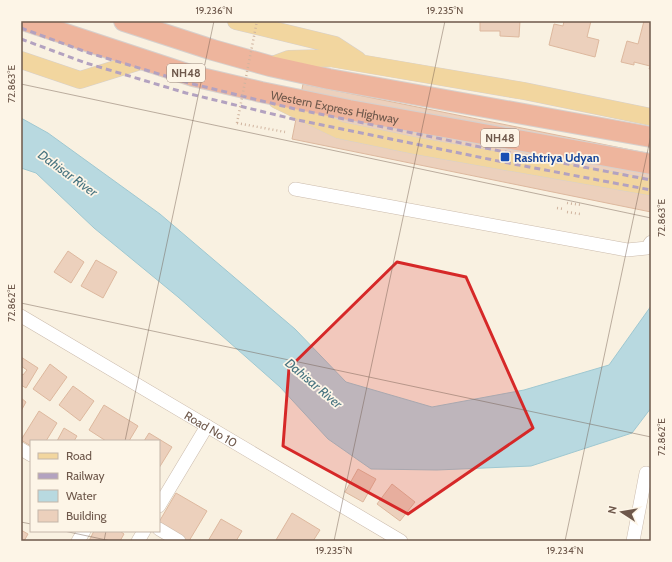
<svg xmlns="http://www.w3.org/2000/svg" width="672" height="562" font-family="Cabin,sans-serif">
	<rect width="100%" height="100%" fill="#f9f1e1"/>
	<path fill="#b8d9e0" stroke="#9fc8d1" d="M21 118 48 133 160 214 295 329 346 382 432 407 524 390 609 365 651 306V408L632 433 531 466 437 470 371 469 328 439 280 387 178 297 94 228 36 173 21 168Z"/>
	<path fill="#ecd0bc" stroke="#ddb89e" d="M480 21H520L519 37 500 36V31H480Z
		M564 21H591L587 37 599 40 595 57 549 45 554 24 563 26Z
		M644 21H651V69H649L650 66 634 62V65L621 62 627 41 638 44Z
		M303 84 651 154V212L292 139Z
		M68 251 84 262 71 283 54 272Z
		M96 260 117 272 103 298 81 286Z
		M21 357 38 368 26 388 21 385V374L23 375 27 370 21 366Z
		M50 364 67 377 50 401 33 389Z
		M73 386 94 401 80 421 59 405Z
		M21 398 26 402 21 411Z
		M104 405 138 426 129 441H106L89 430Z
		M39 411 57 423 46 441H31V446L21 440Z
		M64 428 77 436 74 441H57Z
		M149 433 172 447 159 468V441H144Z
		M358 469 376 479 363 502 345 492Z
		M392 484 415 502 400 521 377 504Z
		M176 493 207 511 189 541H185L159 525V522Z
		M292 513 320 530 313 541 276 540Z
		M221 519 242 531 236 541H208Z
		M21 530 28 534 24 541H21Z
		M94 531H120L124 534 120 541H89Z"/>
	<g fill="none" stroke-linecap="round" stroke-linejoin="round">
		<g stroke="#cbbbac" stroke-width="14">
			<g id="minor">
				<path d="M295 189 627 250 647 248 651 242"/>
				<path id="s1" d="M21 316 401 541"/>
				<path d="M21 449 31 455"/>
				<path d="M159 506 207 426"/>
				<path d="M159 529 179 541"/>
				<path d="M78 541 84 531"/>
				<path d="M138 541 144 531"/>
				<path d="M633 541 646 473"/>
			</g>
		</g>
		<g stroke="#d6d0cd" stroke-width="18">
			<path id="major" d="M236 21 335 45 358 60
				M21 60 80 80 144 60
				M270 66 289 59 330 58 524 91 651 117
				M277 100 339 130 417 146 651 187"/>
		</g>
		<g stroke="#d6d0cd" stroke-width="22">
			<g id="highway">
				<path id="s2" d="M26 21 193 76 261 92 349 110 651 164"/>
				<path d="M124 21 213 50 270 66 329 79 651 137"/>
			</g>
		</g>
		<path stroke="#d0b49f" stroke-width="2.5" stroke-dasharray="1 3" stroke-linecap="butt" d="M237 123 285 132
			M567 203 582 205
			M557 208 564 209
			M567 212 580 214"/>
		<use href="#minor" stroke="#fff" stroke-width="13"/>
		<use href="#major" stroke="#f2d69f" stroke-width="17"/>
		<use href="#highway" stroke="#eeb59d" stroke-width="20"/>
		<path stroke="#b3a2c0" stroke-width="3" stroke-dasharray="6 4" stroke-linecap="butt" d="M21 28 89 53 189 83 295 109 505 152 651 180
			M21 39 86 63 186 93 293 119 503 162 651 190"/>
		<path stroke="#d0b49f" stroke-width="2.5" stroke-dasharray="1 3" stroke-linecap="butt" d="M237 123 257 21"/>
	</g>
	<path fill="#d62828" fill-opacity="0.2" stroke="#d62828" stroke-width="3" stroke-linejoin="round" d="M397 262 466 277 533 428 408 514 283 446 289 368Z"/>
	<path fill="none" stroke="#6e584b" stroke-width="1" stroke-opacity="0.45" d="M21 84 651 218M21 303 651 437M125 441 214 21M21 522 31 524M64 531 111 541M104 541 106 531M334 541 445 21M565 541 651 135"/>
	<rect fill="#1a4fb4" stroke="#fdf5e7" stroke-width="1.5" x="500" y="152" width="10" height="10" rx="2"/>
	<g text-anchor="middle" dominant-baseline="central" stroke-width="3.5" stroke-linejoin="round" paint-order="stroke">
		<g fill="#fdf5e7" stroke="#99877a" stroke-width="1">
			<rect x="167" y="64" width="38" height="18" rx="3"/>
			<rect x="481" y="129" width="38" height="18" rx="3"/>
		</g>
		<g font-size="11" font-weight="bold" fill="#6e584b">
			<text x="186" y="73">NH48</text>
			<text x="500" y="138">NH48</text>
		</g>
		<g font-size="12" fill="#6e584b" stroke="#fdf5e7">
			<text stroke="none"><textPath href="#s2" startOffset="321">Western Express Highway</textPath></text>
			<text stroke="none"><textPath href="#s1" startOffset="221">Road No 10</textPath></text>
		</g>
		<g font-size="12" font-weight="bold" fill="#164399" stroke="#fdf5e7" text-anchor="start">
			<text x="514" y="157">Rashtriya Udyan</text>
		</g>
		<g font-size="13" font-style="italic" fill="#477480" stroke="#fdf5e7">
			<text transform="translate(68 173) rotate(36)">Dahisar River</text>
			<text transform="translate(314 383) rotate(40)">Dahisar River</text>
		</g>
	</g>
	<rect width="672" height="562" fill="none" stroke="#fdf5e7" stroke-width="44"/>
	<rect x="30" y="440" width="130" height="92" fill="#fdf5e7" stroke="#c4b6a9"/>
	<rect x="38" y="453" width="20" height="6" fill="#f2d69f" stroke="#c4b6a9"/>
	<text x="66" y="460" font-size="12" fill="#6e584b">Road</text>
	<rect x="38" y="473" width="20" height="6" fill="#b3a2c0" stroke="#c4b6a9"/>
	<text x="66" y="480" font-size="12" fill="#6e584b">Railway</text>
	<rect x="38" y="490" width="20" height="12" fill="#b8d9e0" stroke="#c4b6a9"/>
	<text x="66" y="500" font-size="12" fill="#6e584b">Water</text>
	<rect x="38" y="510" width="20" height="12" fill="#ecd0bc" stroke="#c4b6a9"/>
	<text x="66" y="520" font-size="12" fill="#6e584b">Building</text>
	<g transform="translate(622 512) rotate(282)" stroke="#fdf5e7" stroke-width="3" paint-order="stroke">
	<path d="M0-3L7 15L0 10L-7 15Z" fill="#6e584b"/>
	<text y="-6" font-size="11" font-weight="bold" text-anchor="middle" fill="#6e584b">N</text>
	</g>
	<rect x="22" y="22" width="628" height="518" fill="none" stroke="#6e584b" stroke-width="1.5"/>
	<g font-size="10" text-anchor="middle" fill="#6e584b">
		<text x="214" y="14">19.236°N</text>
		<text x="445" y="14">19.235°N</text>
		<text transform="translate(11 84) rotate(-90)" y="4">72.863°E</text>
		<text transform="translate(661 218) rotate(-90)" y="4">72.863°E</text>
		<text transform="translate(11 303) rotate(-90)" y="4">72.862°E</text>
		<text transform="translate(661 437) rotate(-90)" y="4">72.862°E</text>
		<text x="334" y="554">19.235°N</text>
		<text x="565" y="554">19.234°N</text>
	</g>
</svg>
